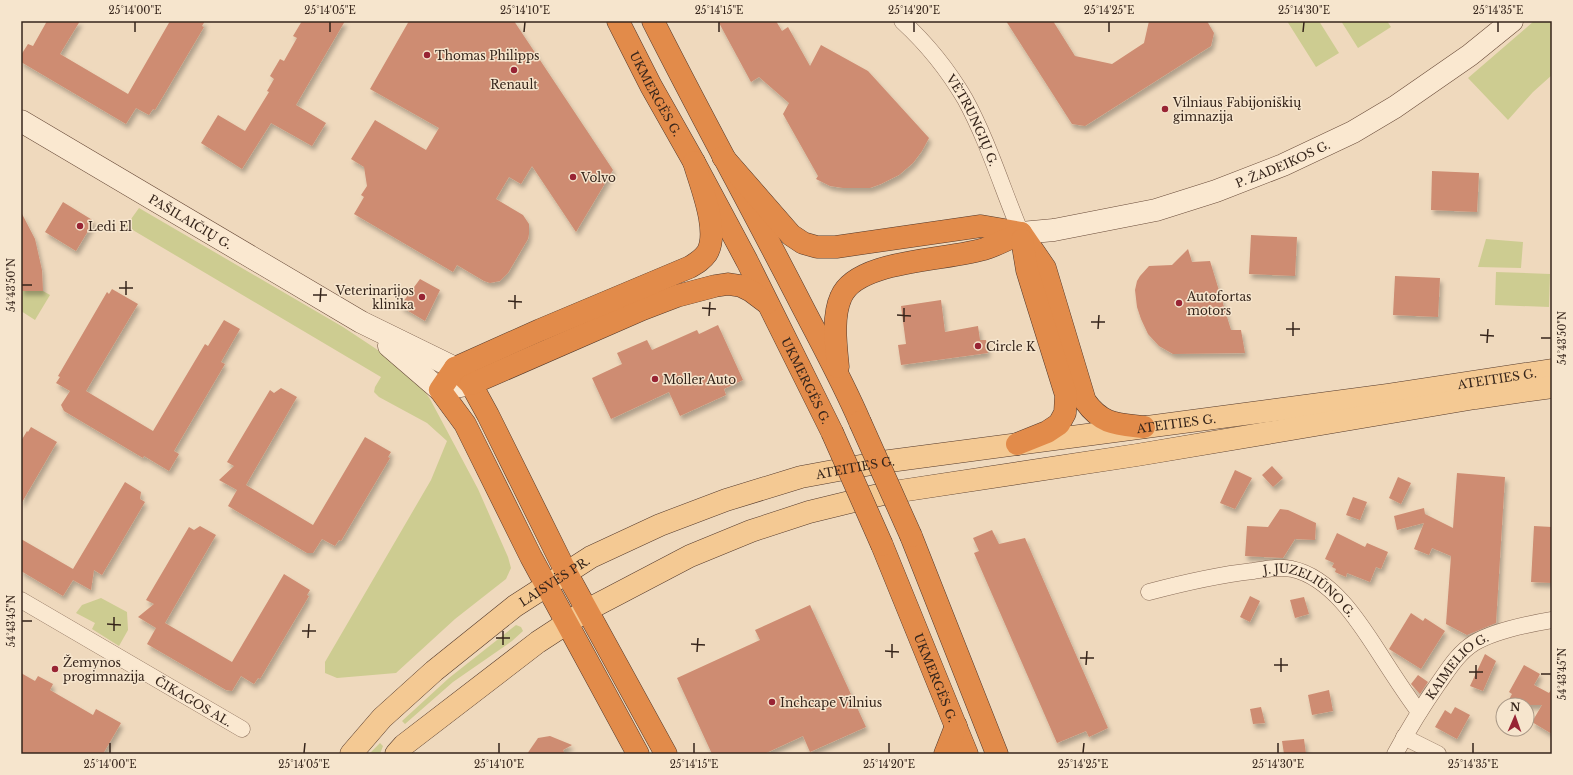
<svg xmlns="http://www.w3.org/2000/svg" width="1573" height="775" font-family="'Libre Baskerville',serif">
	<defs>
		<filter id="shadow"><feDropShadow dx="2.5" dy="4.5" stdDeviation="2" flood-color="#0004"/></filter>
	</defs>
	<rect width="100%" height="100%" fill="#efd9bd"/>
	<path fill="#cdcc91" d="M1287 21H1319L1339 53 1316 67Z
		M1341 21H1387L1391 27 1358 48Z
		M1534 21H1552V75L1533 92 1508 120 1468 78Z
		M139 208 343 327 405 368 415 378 430 399 478 489 508 557 511 568 506 579 455 619 396 673 337 678 325 673V662L431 480 447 441 427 423 379 397 374 392 375 387 381 377 126 226Z
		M1486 239 1523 242 1521 268 1478 267Z
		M1496 272 1550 274 1549 307 1495 305Z
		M21 291H43L50 295 35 320 21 311Z
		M101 598 127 612 128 630 119 646 92 629 95 623 76 613 82 605Z
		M516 625 521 627 523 631 512 641 453 682 405 724 402 721 449 678Z
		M380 743 383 746 380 754H369Z"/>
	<path fill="#ce8c72" filter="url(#shadow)" d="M47 21H80L60 54 128 94 170 21H205L202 26 204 27 155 110 153 109 149 115 136 108 126 124 21 62V55L28 44 33 46Z
		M302 21H345L296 105 326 123 312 146 271 123 242 169 201 143 218 115 245 131 269 92 267 91 274 79 270 76 280 59 284 61 297 38 293 36Z
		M409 21H514L613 170 576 232 532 166 521 184 509 177 496 199 523 215 529 224V234L528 239 508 273 500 281 490 283 484 281 457 265 453 272 354 214 364 197 361 195 367 186 364 167 351 159 375 120 426 150 439 128 370 89Z
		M718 21H776L782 31 788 27 810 66 821 45 868 71 929 138 922 151 913 163 899 175 881 184 870 188H843L830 186 816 179 818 176 783 114 789 103 759 77 751 82Z
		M1006 21H1053L1075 56 1112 64 1144 43 1149 21H1207L1214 33 1211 46 1085 126 1072 124Z
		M1432 171 1479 173 1477 212 1431 210Z
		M63 202 94 221 76 251 45 232Z
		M21 212 35 239 42 270 43 291H21Z
		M1251 235 1297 237 1295 276 1249 274Z
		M1188 249 1192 262 1210 261 1231 330H1241L1245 353 1173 354 1159 346 1148 334 1141 319 1137 307 1135 290 1137 281 1140 276 1149 266 1172 265Z
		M1395 276 1440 278 1438 317 1393 315Z
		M420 279 440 290 425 321 400 306Z
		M112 289 138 304 86 391 153 431 205 344 208 346 224 320 240 329 221 362 225 364 174 451 179 454 169 471 144 456 143 458 64 411 61 405 70 391 56 383 60 377 58 376 107 292 109 294Z
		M941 300 945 332 978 326 980 340H986L988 353 901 365 898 345 906 344 901 306Z
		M718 325 743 380 724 389 726 395 680 416 669 392 611 419 592 378 622 364 617 353 647 340 652 350 697 330 699 334Z
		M281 388 297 397 246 485 313 525 365 437 391 452 388 457 390 458 341 541 339 540 335 546 322 539 313 553H307L228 506 237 490 219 480 234 466 227 462 270 390 274 393Z
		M31 427 57 442 21 504V441L27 431 28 432Z
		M1272 466 1283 478 1273 487 1262 475Z
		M1235 470 1252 478 1235 509 1220 503Z
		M1457 473 1505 477 1496 623 1467 635 1446 624 1451 556 1432 548 1429 555 1414 549 1424 523 1397 530 1394 516 1424 508 1425 514 1453 528Z
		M1398 477 1411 483 1401 504 1389 498Z
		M125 482 141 492 140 499 145 502 102 575 94 570 91 590 73 580 63 596 21 571V539L73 569Z
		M1353 497 1367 502 1360 520 1346 515Z
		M1280 509 1288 510 1316 523 1315 540 1295 539 1283 558 1245 556 1247 526 1268 527Z
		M200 526 216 535 165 623 232 662 284 574 310 590 307 595 309 596 260 679 258 678 254 684 241 676 232 691 226 690 147 644 156 628 138 617 154 604 146 600 189 527 194 530Z
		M1534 526 1552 527V583L1531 582Z
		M992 530 999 544 1025 538 1108 728 1089 737 1086 731 1057 743 974 553 979 551 973 538Z
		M1337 533 1365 547 1367 543 1388 552 1381 569 1376 567 1370 582 1347 573 1346 577 1335 572 1336 569 1332 567 1334 563 1325 559Z
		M1250 596 1260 601 1250 622 1240 617Z
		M1304 597 1309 614 1295 618 1290 600Z
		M810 605 866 727 810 752 803 736 764 754H712L677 678 760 640 755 630Z
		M1411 613 1423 621 1425 618 1445 631 1421 669 1389 649Z
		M1485 654 1496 661 1483 691 1470 686Z
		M1524 665 1540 674 1534 685 1549 693 1552 688V734L1532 722 1542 705H1506L1512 694 1509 692Z
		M21 673 35 681 38 676 53 684 50 690 93 715 96 709 121 723 103 754H21Z
		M1418 675 1428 682 1420 694 1411 684Z
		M1329 690 1333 711 1312 715 1308 695Z
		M1261 707 1265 723 1253 724 1250 709Z
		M1455 707 1470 715 1457 739 1435 727 1445 710 1451 714Z
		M550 736 572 745 563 750 565 754H527L538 738Z
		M1304 739 1306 754H1284L1282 741Z"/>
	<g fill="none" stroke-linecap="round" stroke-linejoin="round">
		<g stroke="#876a56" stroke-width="17">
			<g id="street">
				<path id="s1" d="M902 21C926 43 948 70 965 99 988 141 1002 188 1021 233"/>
				<path id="s2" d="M1149 592C1183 583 1217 575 1253 571 1266 569 1280 566 1292 569 1334 578 1363 628 1385 662 1396 679 1407 696 1419 712"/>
				<path id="s3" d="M21 600 242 729"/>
				<path d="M1404 737 1438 754"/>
				<path id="s4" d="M1395 754C1408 730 1422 707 1438 684 1448 670 1458 653 1474 643 1494 631 1528 624 1552 620"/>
			</g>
		</g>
		<g stroke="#694b39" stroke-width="23">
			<g id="secondary">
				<path id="s5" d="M21 121 361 322 455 368"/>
				<path id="s6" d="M1021 233 1054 230 1156 210 1216 191 1283 165 1353 132 1395 107 1470 55 1512 21"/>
				<path d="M389 346 440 390 471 384"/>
			</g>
		</g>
		<g stroke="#54392b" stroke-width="23">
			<g id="primary">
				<path id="s7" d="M351 754 382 718 434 671 515 606 591 557 660 525 726 500 801 477 882 462 1388 395 1552 370"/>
				<path d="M396 754 404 745 538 642 587 610 690 556 751 531 809 512 887 493 1137 455 1475 398 1552 387"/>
			</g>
		</g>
		<g stroke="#54392b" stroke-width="23">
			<g id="highway">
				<path id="s8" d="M618 21 651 86 694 162 747 261 832 432"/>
				<path d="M653 21C700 114 750 205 798 298 819 339 842 380 860 422"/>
				<path d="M723 157 791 235 803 243 817 247H836L981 226 1021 233 1045 268 1085 401C1102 425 1117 424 1144 427"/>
				<path d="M838 367C836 346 832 317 841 297 857 258 952 261 987 248 999 244 1010 238 1021 233"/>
				<path d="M455 368 471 384 488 415 566 572 666 754"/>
				<path d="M471 384 643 309 677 296 715 286 728 284 741 286 751 291 767 303"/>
				<path d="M1017 444 1047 432 1059 424 1065 413 1066 395 1035 296 1027 270 1022 240"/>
				<path d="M911 536 997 754"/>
				<path id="s9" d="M882 545 967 754"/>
				<path d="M638 754 531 557 465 424 440 390 455 368 540 330 690 267C697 263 702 260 707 253 720 231 700 184 694 162"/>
				<path d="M945 754 956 726"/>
			</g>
		</g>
		<use href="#street" stroke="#fae8d0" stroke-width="16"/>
		<use href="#secondary" stroke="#fae8d0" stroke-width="22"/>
		<use href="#primary" stroke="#f4c993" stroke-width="22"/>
		<use href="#highway" stroke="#e28b4a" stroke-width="22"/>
		<g stroke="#54392b" stroke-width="23" stroke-linecap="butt">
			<path id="highway-bridge" d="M860 422 911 536
				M832 432 882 545"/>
		</g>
		<use href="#highway-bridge" stroke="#e28b4a" stroke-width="22"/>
	</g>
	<path fill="none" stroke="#36251b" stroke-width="1.5" d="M135 32V22M330 32V22M524 32 525 22M719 32V22M914 32V22M1109 32V22M1303 32 1304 22M1498 32V22M22 285H32M119 288H133M126 295V281M313 295H327M508 301 522 302M320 302 321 288M702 308 716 309M515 309V295M897 315 911 316M709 316 710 302M904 322V308M1091 322H1105M1098 329 1099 315M1286 329H1300M1480 335 1494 336M1293 336V322M1541 338H1551M1487 343 1488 329M22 621H32M107 624 121 625M114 631V617M302 631H316M308 638 309 624M496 638H510M691 644 705 645M503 645V631M885 651 899 652M697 652 698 638M892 658V644M1080 658H1094M1086 665 1087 651M1274 665H1288M1281 672V658M1469 672H1483M1541 674H1551M1476 679V665M110 753V743M304 753 305 743M499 753V743M694 753V743M889 753V743M1083 753 1084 743M1278 753V743M1473 753V743"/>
	<g fill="#982434" stroke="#f6e5cd" stroke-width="1.5">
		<circle cx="427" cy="55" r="4"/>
		<circle cx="514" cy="70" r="4"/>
		<circle cx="1165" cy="109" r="4"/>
		<circle cx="573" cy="177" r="4"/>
		<circle cx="80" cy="226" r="4"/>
		<circle cx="422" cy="297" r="4"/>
		<circle cx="1179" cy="303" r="4"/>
		<circle cx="978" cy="346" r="4"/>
		<circle cx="655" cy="379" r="4"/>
		<circle cx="55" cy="669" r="4"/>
		<circle cx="772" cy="702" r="4"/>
	</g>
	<g text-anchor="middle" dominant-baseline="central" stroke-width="3" stroke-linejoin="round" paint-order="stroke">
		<g font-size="12" fill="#36251b" stroke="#f6e5cd" text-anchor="start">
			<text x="435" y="55">Thomas Philipps</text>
			<text x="514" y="84" text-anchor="middle">Renault</text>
			<text x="1173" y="102">Vilniaus Fabijoniškių<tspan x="1173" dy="14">gimnazija</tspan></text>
			<text x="581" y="177">Volvo</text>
			<text x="88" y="226">Ledi El</text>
			<text x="414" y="290" text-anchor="end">Veterinarijos<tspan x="414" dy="14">klinika</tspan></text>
			<text x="1187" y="296">Autofortas<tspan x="1187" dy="14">motors</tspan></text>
			<text x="986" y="346">Circle K</text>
			<text x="663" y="379">Moller Auto</text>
			<text x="63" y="662">Žemynos<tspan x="63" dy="14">progimnazija</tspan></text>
			<text x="780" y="702">Inchcape Vilnius</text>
		</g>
		<g font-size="12" fill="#36251b" stroke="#f6e5cd">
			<text stroke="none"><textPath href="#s8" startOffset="82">UKMERGĖS G.</textPath></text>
			<text stroke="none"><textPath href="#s1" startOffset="123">VĖTRUNGIŲ G.</textPath></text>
			<text stroke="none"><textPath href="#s6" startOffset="272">P. ŽADEIKOS G.</textPath></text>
			<text stroke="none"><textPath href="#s5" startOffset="197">PAŠILAIČIŲ G.</textPath></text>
			<text stroke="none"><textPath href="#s7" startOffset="1240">ATEITIES G.</textPath></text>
			<text stroke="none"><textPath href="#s8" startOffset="406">UKMERGĖS G.</textPath></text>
			<text stroke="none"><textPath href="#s7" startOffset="916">ATEITIES G.</textPath></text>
			<text stroke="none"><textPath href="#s7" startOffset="592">ATEITIES G.</textPath></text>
			<text stroke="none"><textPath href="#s7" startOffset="268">LAISVĖS PR.</textPath></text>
			<text stroke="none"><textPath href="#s2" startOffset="170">J. JUZELIŪNO G.</textPath></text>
			<text stroke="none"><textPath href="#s4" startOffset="109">KAIMELIO G.</textPath></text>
			<text stroke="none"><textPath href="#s9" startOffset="143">UKMERGĖS G.</textPath></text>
			<text stroke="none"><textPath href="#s3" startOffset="200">ČIKAGOS AL.</textPath></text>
		</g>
	</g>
	<rect width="1573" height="775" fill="none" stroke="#f6e5cd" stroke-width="44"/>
	<g transform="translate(1515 717) rotate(2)"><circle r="19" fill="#f6e5cd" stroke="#a99886"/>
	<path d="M0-3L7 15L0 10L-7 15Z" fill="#982434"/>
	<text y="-6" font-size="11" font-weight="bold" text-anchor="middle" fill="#36251b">N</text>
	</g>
	<rect x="22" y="22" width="1529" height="731" fill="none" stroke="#36251b" stroke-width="1.5"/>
	<g font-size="10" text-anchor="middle" fill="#36251b">
		<text x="135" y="14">25°14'00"E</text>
		<text x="330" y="14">25°14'05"E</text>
		<text x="525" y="14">25°14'10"E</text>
		<text x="719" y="14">25°14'15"E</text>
		<text x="914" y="14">25°14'20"E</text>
		<text x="1109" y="14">25°14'25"E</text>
		<text x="1304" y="14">25°14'30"E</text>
		<text x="1498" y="14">25°14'35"E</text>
		<text transform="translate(11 285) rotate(-90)" y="4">54°43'50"N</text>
		<text transform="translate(1562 338) rotate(-90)" y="4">54°43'50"N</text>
		<text transform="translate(11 621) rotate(-90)" y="4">54°43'45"N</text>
		<text transform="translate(1562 674) rotate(-90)" y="4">54°43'45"N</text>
		<text x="110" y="768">25°14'00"E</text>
		<text x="304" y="768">25°14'05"E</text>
		<text x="499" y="768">25°14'10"E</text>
		<text x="694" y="768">25°14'15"E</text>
		<text x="889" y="768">25°14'20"E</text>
		<text x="1083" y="768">25°14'25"E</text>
		<text x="1278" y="768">25°14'30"E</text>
		<text x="1473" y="768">25°14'35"E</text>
	</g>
</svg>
